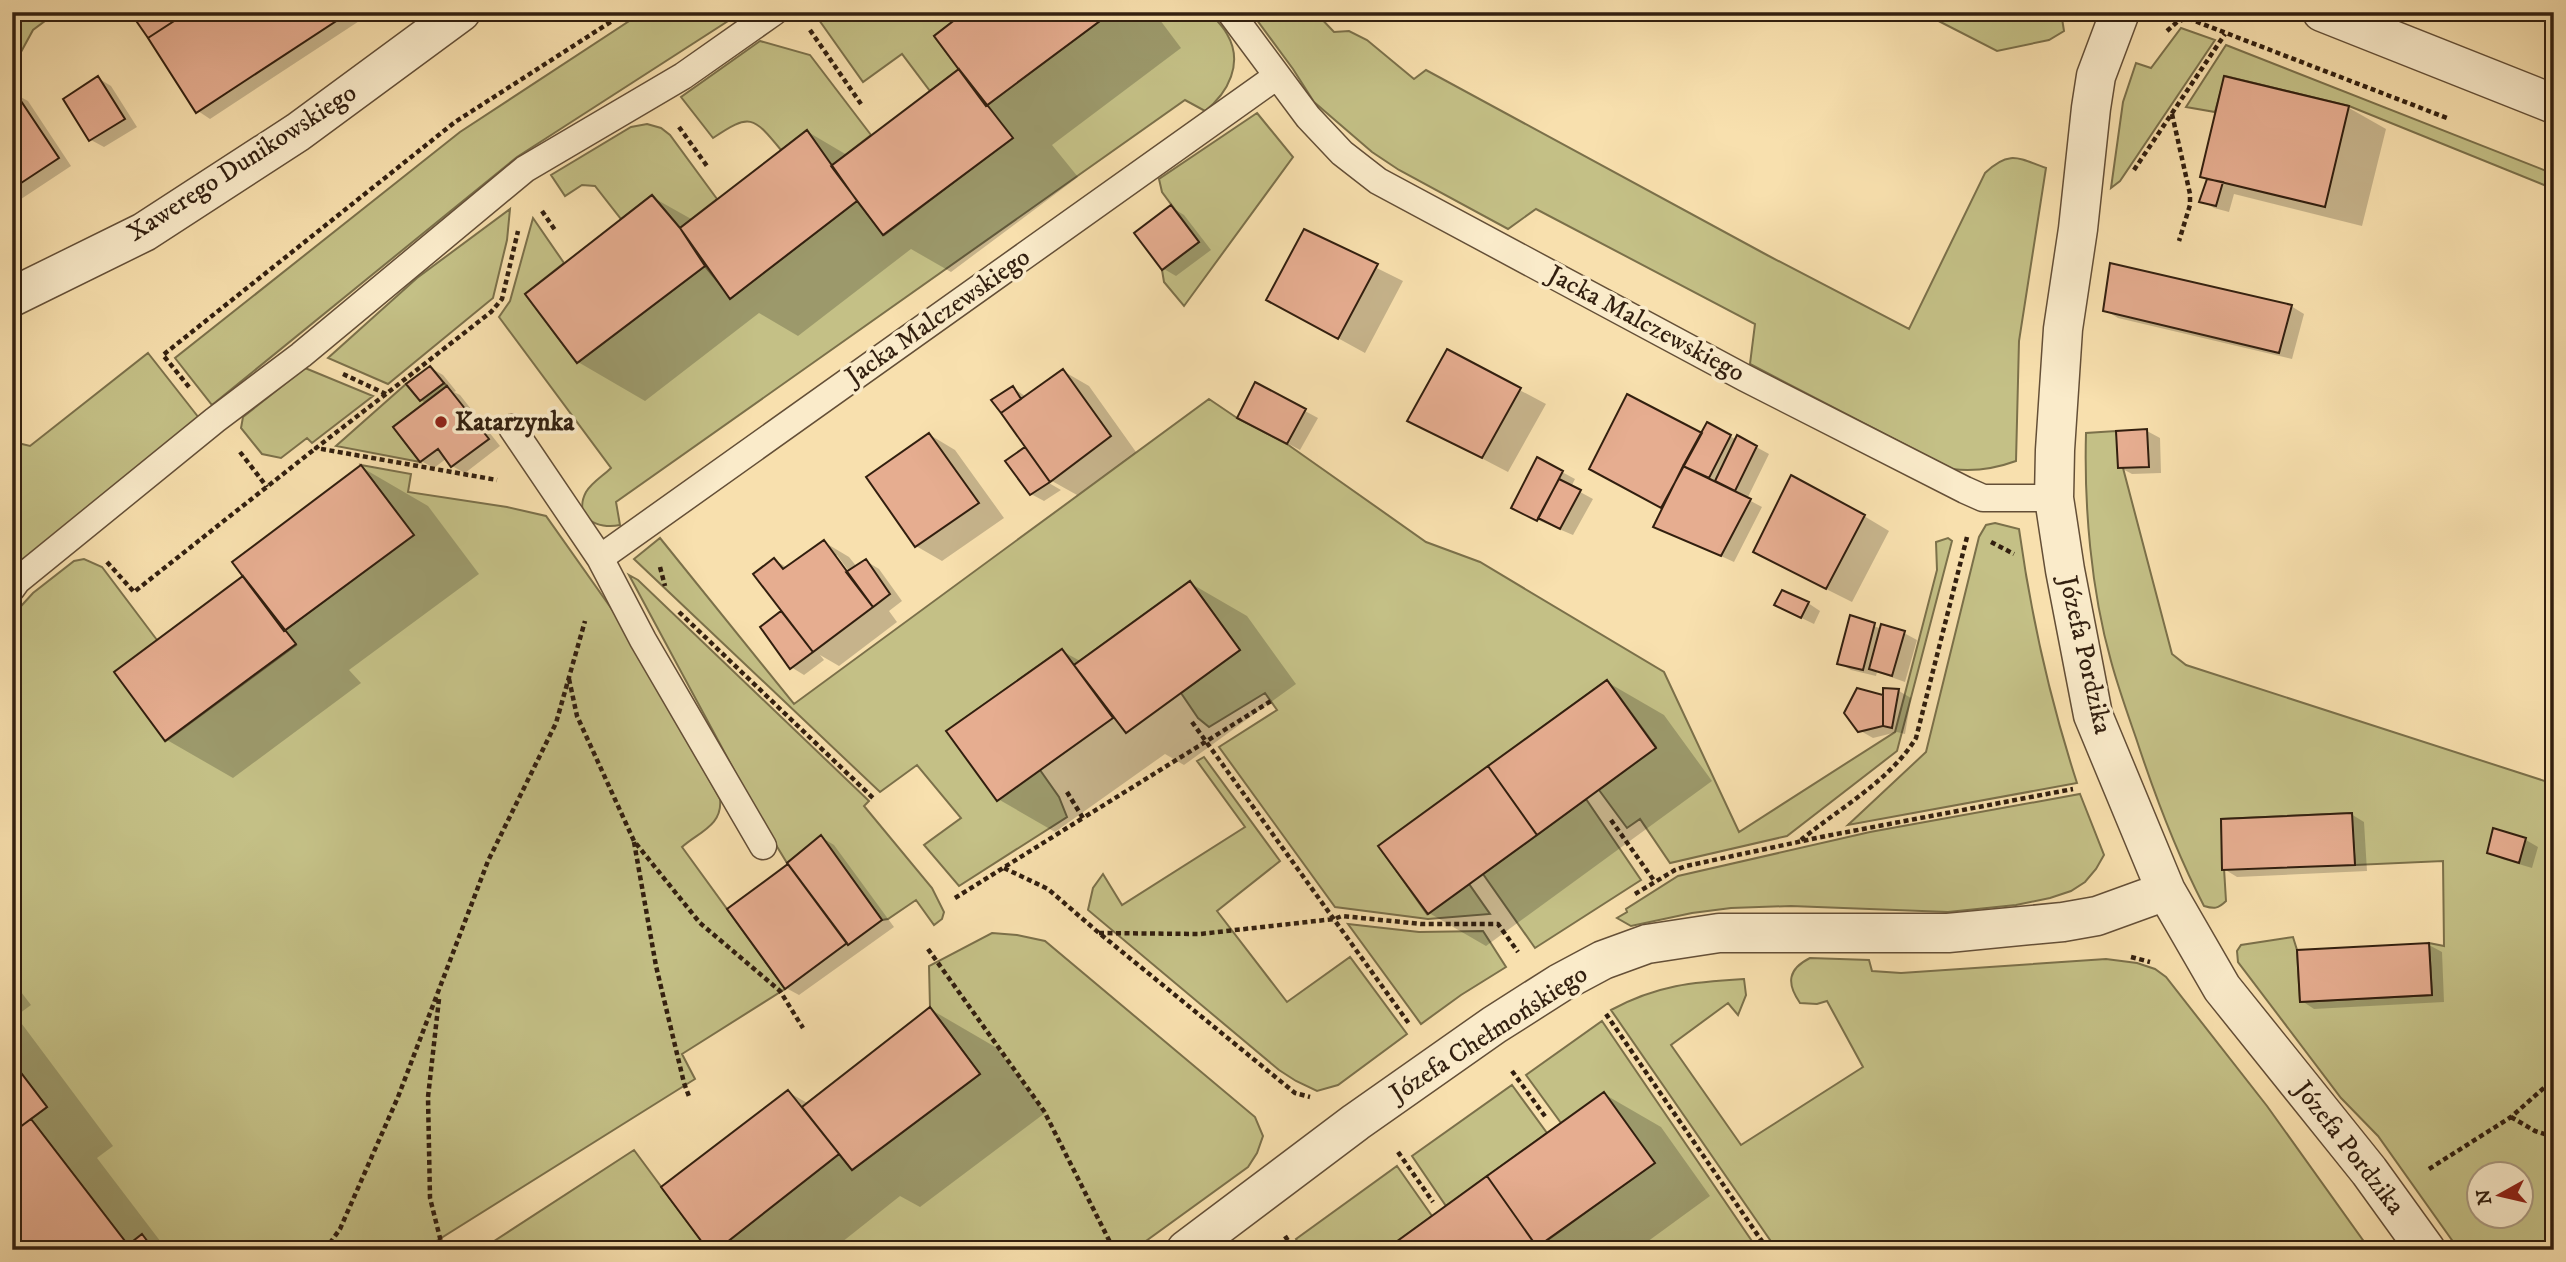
<svg xmlns="http://www.w3.org/2000/svg" width="2566" height="1262" font-family="'IM FELL DW Pica',serif">
	<rect width="100%" height="100%" fill="#f8e0ae"/>
	<filter id="stains"><feTurbulence type="fractalNoise" baseFrequency=".00286" numOctaves="4"/><feColorMatrix values="0 0 0 0 .2 0 0 0 0 .09 0 0 0 0 .02 0 0 0 .5 -.17"/></filter>
	<radialGradient id="worn" r=".72"><stop offset=".6" stop-color="#630" stop-opacity="0"/><stop offset="1" stop-color="#630" stop-opacity=".3"/></radialGradient>
	<path fill="#c4c086" stroke="#7b704a" stroke-width="2" fill-rule="evenodd" d="M12 12H57L33 30 21 52 12 57Z
		M643 12H742L517 157 212 405 175 358 460 132Z
		M819 12H965L934 36 959 69 930 91 902 54 863 82 819 20Z
		M1112 12H1209C1215 19 1223 26 1227 34 1244 63 1228 93 1205 111L1185 100 616 502 620 525C597 530 573 517 586 492 592 482 603 476 611 468L499 317 510 301 533 218 564 263 525 294 577 363 705 266 731 298 857 201 884 235 1012 138 986 106Z
		M1251 12H1315L1334 32 1349 31 1367 40 1414 79 1426 70 1767 255 1909 329 1985 173C2009 150 2018 158 2046 168L2019 341 2016 461C1994 469 1975 472 1952 469L1750 364 1755 324 1536 209 1508 229 1399 170 1372 152 1314 102 1293 69Z
		M1921 12H2061L2064 31 2049 40 1997 51Z
		M2181 28 2215 40 2120 181 2111 188 2123 102 2136 63 2151 68Z
		M760 41 810 55 871 135 831 166 807 130 781 150C753 116 750 113 713 138L681 97Z
		M2226 45 2554 174V189L2349 106 2225 76 2215 112 2186 107Z
		M1257 113 1293 157 1184 306 1164 282 1162 270 1199 242 1162 192 1159 179Z
		M647 124 661 128 670 135 717 199 680 228 652 195 621 219 595 186 582 185 565 196 551 175 631 127Z
		M510 209 507 240 493 298 388 384 328 358 417 278Z
		M148 353 199 418 12 570V444L18 443 30 446Z
		M305 368 373 396 312 443 307 438 281 458 262 454 241 428 243 417Z
		M444 383 447 386 393 427 420 462 336 446 406 384 420 401Z
		M1209 399 1237 418 1287 444 1426 542 1480 562 1664 672 1739 832 1895 732 1937 570 1936 542 1948 538 1952 541 1897 751 1787 836 1670 863 1640 819 1627 828 1599 790 1656 747 1607 680 1379 846 1427 914 1469 884 1490 914 1428 919 1335 907 1219 747 1277 710 1265 693 1209 727 1198 718 1181 693 1240 650 1190 581 1074 665 1062 649 947 731 1040 770 1059 797 1067 817 959 886 924 845 961 818 917 765 880 792 634 559 660 538 794 704Z
		M2116 431 2123 468 2172 654 2186 665 2554 784V1250H2459L2378 1136 2341 1098 2238 962 2237 951 2241 945 2293 937 2297 950 2300 1002 2432 995 2429 943 2444 946 2443 861 2355 865 2351 813 2221 819 2226 901C2218 909 2214 909 2204 906 2176 852 2155 796 2136 738 2127 712 2118 687 2111 661 2091 590 2084 506 2086 433ZM2478 1174H2520V1216H2478Z
		M361 465 411 474 408 492 507 507 546 516 623 625 720 799C723 825 699 832 682 847L785 989 682 1054 695 1079 422 1250H154L142 1235 128 1245 31 1119 47 1107 12 1061V616L33 593 74 561 84 559 102 567 157 640 166 741 296 645 284 631 413 535Z
		M1995 523 2019 529C2031 616 2050 700 2077 783L1848 825 1926 752 1979 537 1986 525Z
		M629 575 638 580 869 801 864 806 932 888 944 912 942 919 934 925 916 900 888 919 882 920 821 836 787 863 762 822Z
		M1204 757 1280 861 1217 911 1287 1002 1350 957 1407 1034 1338 1085 1317 1091 1296 1081 1279 1070 1088 910 1093 888 1103 874 1122 905 1245 827 1197 761Z
		M2080 794 2104 855 2096 869 2085 882 2071 891 2050 898 2016 905 1948 912 1791 906 1731 908 1692 913 1631 926 1617 918 1627 912 1626 909 1678 876 1870 832Z
		M1586 799 1641 880 1535 948 1483 874Z
		M1348 924 1419 932 1483 931 1506 967 1461 995 1421 1024Z
		M992 933 1017 935 1045 941 1255 1117 1263 1136 1257 1153 1248 1167 1139 1246 1114 1248 1111 1250H717L839 1154 852 1170 980 1074 930 1007 929 966Z
		M1810 958 1869 960 1872 971 1901 973 2106 959 2137 963 2155 969 2166 977 2267 1106 2370 1250H1777L1611 1010C1657 985 1693 982 1744 979L1746 995 1738 1015 1728 1003 1671 1045 1741 1145 1863 1067 1827 1001 1817 1004 1800 1003C1786 983 1788 969 1810 958Z
		M1602 1021 1758 1250H1534L1654 1163 1561 1123 1526 1075Z
		M1512 1085 1547 1133 1446 1206 1412 1156Z
		M634 1150 708 1250H487L488 1245Z
		M1397 1166 1432 1216 1385 1250H1303L1296 1239Z"/>
	<path fill="#0003" fill-rule="evenodd" d="M132 12H373L210 119 198 111Z
		M968 12H1154L1181 48 1052 145 1078 177 951 272 911 249 798 336 759 313 645 401 578 362 527 294 652 197 693 220 808 132 847 155 961 70Z
		M98 78 111 86 137 127 104 147 91 140 66 99Z
		M2225 78 2349 108 2386 129 2362 226 2234 194 2229 212 2214 208 2202 201 2209 180 2202 176Z
		M15 94 28 101 71 166 12 205V96Z
		M1171 207 1184 215 1211 250 1176 276 1164 269Z
		M1304 232 1403 281 1365 353 1294 314Z
		M2291 306 2304 314 2292 359 2118 318 2105 310Z
		M1448 352 1546 404 1508 472 1410 421Z
		M431 368 443 375 456 391 454 392 460 395 500 446 465 473 452 466 447 458 434 468 421 461 427 404 421 400Z
		M1063 371 1089 386 1136 452 1077 495 1043 476 1042 479 1061 490 1044 501 1031 494 1008 461 1027 447 1013 388 1025 396Z
		M1305 411 1318 418 1300 450 1252 424Z
		M1707 424 1737 440 1738 437 1769 454 1747 499 1762 507 1734 562 1655 526 1664 509 1617 483 1702 435Z
		M2147 431 2160 438 2161 473 2132 474 2119 467Z
		M930 435 955 450 1004 518 942 561 916 546Z
		M361 467 428 506 479 574 349 670 361 683 233 778 167 740 245 576Z
		M1562 472 1575 479 1571 487 1593 499 1573 535 1526 515Z
		M1864 516 1889 531 1852 602 1780 566Z
		M824 542 849 557 857 567 866 561 879 569 902 601 889 611 897 622 839 666 820 655 824 660 804 675 791 667 781 613 788 617 774 560 788 568ZM837 555 850 573H846L834 557Z
		M1190 583 1247 616 1296 684 1184 765 1165 754 1055 832 998 799 1062 651 1082 662Z
		M1808 603 1820 611 1814 624 1789 612Z
		M1851 618 1882 629 1904 633 1917 640 1905 682 1877 672 1876 676 1851 670 1839 663Z
		M1607 682 1664 715 1712 781 1486 946 1429 913Z
		M1884 690 1899 691 1911 698 1905 734 1897 732 1873 738 1859 730 1884 697Z
		M2351 814 2364 822 2367 871 2237 877 2224 869Z
		M2495 830 2526 840 2538 847 2532 868 2502 859 2489 852Z
		M821 837 834 845 894 927 799 995 786 988 789 865Z
		M2429 945 2442 952 2444 1002 2314 1009 2302 1001Z
		M12 980 31 1005 16 1016 113 1146 97 1158 167 1250H23L12 1236Z
		M930 1009 997 1048 1045 1113 920 1207 900 1196 832 1250H710L788 1092 809 1104Z
		M1604 1094 1661 1127 1710 1196 1636 1250H1388Z"/>
	<path fill="#e6ad90" stroke="#321f0f" stroke-width="2" d="M130 12H188L148 38Z
		M188 12H350L196 113 148 38Z
		M965 12H1112L986 106 934 36Z
		M959 69 1013 138 883 235 831 166Z
		M98 76 125 119 89 141 63 99Z
		M2224 76 2349 106 2325 207 2200 177Z
		M15 92 59 158 12 189V94Z
		M807 130 857 201 730 299 680 228Z
		M2207 179 2223 182 2216 206 2199 202Z
		M652 195 680 228 705 266 577 363 525 294Z
		M1171 205 1199 242 1162 270 1134 233Z
		M1304 229 1378 264 1338 339 1266 300Z
		M2110 263 2292 305 2279 353 2103 311Z
		M1447 349 1521 388 1482 458 1407 421Z
		M430 366 444 383 420 401 406 384Z
		M1063 369 1111 436 1050 482 1001 413Z
		M1255 382 1306 409 1287 444 1237 418Z
		M447 386 489 439 451 467 438 449 420 462 393 427Z
		M1013 386 1021 399 1001 413 991 400Z
		M1627 394 1702 433 1661 508 1589 469Z
		M1707 422 1731 435 1709 478 1683 466Z
		M2147 429 2149 467 2118 468 2116 431Z
		M929 433 979 503 915 547 866 477Z
		M1737 435 1757 446 1735 491 1715 481Z
		M1025 447 1050 482 1030 495 1005 461Z
		M1537 457 1563 471 1537 521 1511 508Z
		M361 465 414 535 284 631 232 562Z
		M1683 466 1751 499 1721 556 1653 527Z
		M1791 475 1865 515 1826 589 1753 552Z
		M1559 479 1581 490 1560 529 1538 518Z
		M824 540 873 607 813 652 753 574 774 558 783 569Z
		M866 559 890 594 873 607 846 572Z
		M243 576 296 644 165 741 114 672Z
		M1190 581 1240 650 1126 733 1074 665Z
		M1782 590 1809 602 1801 618 1774 605Z
		M781 611 813 652 790 669 760 627Z
		M1850 615 1875 623 1863 670 1837 664Z
		M1881 624 1905 631 1892 676 1869 669Z
		M1062 649 1113 718 997 801 946 731Z
		M1607 680 1656 748 1537 835 1488 766Z
		M1857 688 1883 695V726L1858 732 1844 713Z
		M1883 688 1899 689 1892 728 1883 726Z
		M1488 766 1537 835 1428 914 1378 846Z
		M2352 813 2355 865 2222 870 2221 819Z
		M2493 828 2526 838 2519 863 2487 853Z
		M821 835 882 920 848 945 787 863Z
		M788 864 847 943 785 989 727 909Z
		M2429 943 2432 995 2300 1002 2297 950Z
		M930 1007 980 1074 852 1170 802 1107Z
		M12 1061 47 1107 12 1133Z
		M788 1090 839 1154 717 1250H708L661 1187Z
		M1604 1092 1655 1163 1537 1247 1487 1176Z
		M31 1119 128 1245 122 1250H21L12 1238V1133Z
		M1487 1176 1537 1247 1534 1250H1385Z
		M142 1234 154 1250H122L128 1245Z"/>
	<g fill="none" stroke-linecap="round" stroke-linejoin="round">
		<g stroke="#644f37" stroke-width="29">
			<path id="service" d="M1230 12 1308 117 1342 153 1378 181 1745 378 1965 490 1983 498H2054
				M512 428 600 558 643 640 763 846
				M600 558 1277 76
				M12 588 17 581 215 420 301 355 525 169 683 76 774 12"/>
		</g>
		<g stroke="#644f37" stroke-width="41">
			<path id="minor" d="M2120 12 2096 76 2091 108 2078 229 2063 329 2055 450 2054 498 2065 570 2093 715 2166 891 2222 988 2369 1171 2426 1250
				M12 297 144 232 298 132 461 12
				M1186 1250 1356 1122 1494 1025 1560 983 1603 960 1647 944 1719 933H1948L2063 922 2097 916 2166 891"/>
		</g>
		<g stroke="#644f37" stroke-width="41">
			<path id="tertiary" d="M2322 12 2554 104"/>
		</g>
		<path stroke="#321f0f" stroke-width="4.5" stroke-dasharray="5 3.5" stroke-linecap="butt" d="M810 30 861 104
			M2167 31 2177 22 2187 18 2447 118
			M2172 114 2190 194V205L2179 241
			M679 127 707 166
			M2134 170 2225 34
			M542 211 555 230
			M343 374 386 394 491 312 502 299 518 231
			M189 387 163 355 455 122 626 12
			M386 394 316 448 497 480
			M240 452 267 487
			M1991 542 2014 554
			M107 562 134 592 316 448
			M660 567 665 586
			M679 612 873 798
			M569 679 577 716 634 841 700 923 780 991 803 1028
			M1192 722 1410 1025
			M1067 792 1083 818 1271 701
			M1611 820 1655 882
			M1801 840C1838 809 1890 781 1916 738L1967 537
			M634 842 656 966 684 1083 690 1099
			M1004 868 1048 889 1099 933 1295 1093 1310 1097
			M1635 894 1675 870 1686 866 1826 836 2073 789
			M955 898 1083 818
			M1099 933 1200 934 1334 919 1342 916 1421 924H1498L1518 952
			M928 949 1044 1111 1114 1250
			M2131 957 2150 962
			M439 999 428 1097 430 1198 443 1250
			M1606 1014 1768 1250
			M1512 1071 1547 1119
			M2511 1117 2535 1131 2554 1137
			M1398 1152 1433 1202
			M2429 1169 2511 1117 2554 1079
			M1285 1236 1294 1250
			M325 1250 340 1229 398 1097 488 861 556 723 585 621"/>
		<use href="#service" stroke="#faebca" stroke-width="26"/>
		<use href="#minor" stroke="#faebca" stroke-width="38"/>
		<use href="#tertiary" stroke="#faebca" stroke-width="38"/>
	</g>
	<circle fill="#8f2418" stroke="#faebca" stroke-width="2.5" cx="441" cy="422" r="7"/>
	<g text-anchor="middle" dominant-baseline="central" stroke-width="7" stroke-linejoin="round" paint-order="stroke">
		<g font-size="26" fill="#321f0f" stroke="#faebca">
			<text transform="translate(242 163) rotate(-33)">Xawerego Dunikowskiego</text>
			<text transform="translate(938 317) rotate(-35)">Jacka Malczewskiego</text>
			<text transform="translate(1646 324) rotate(28)">Jacka Malczewskiego</text>
			<text transform="translate(2085 655) rotate(77)">Józefa Pordzika</text>
			<text transform="translate(1489 1034) rotate(-33)">Józefa Chełmońskiego</text>
			<text transform="translate(2349 1148) rotate(52)">Józefa Pordzika</text>
		</g>
		<g font-size="26" font-weight="bold" fill="#321f0f" stroke="#faebca" text-anchor="start">
			<text x="455" y="422">Katarzynka</text>
		</g>
	</g>
	<rect width="2566" height="1262" fill="none" stroke="#f8e0ae" stroke-width="42"/>
	<rect x="14" y="14" width="2538" height="1234" fill="none" stroke="#321f0f" stroke-width="3.5"/>
	<rect x="21" y="21" width="2524" height="1220" fill="none" stroke="#321f0f" stroke-width="2"/>
	<g transform="translate(2500 1195) rotate(262)"><circle r="33" fill="#faebca" stroke="#aa997f" stroke-width="2"/>
	<path d="M0-5L12 26L0 18L-12 26Z" fill="#8f2418"/>
	<text y="-10" font-size="19" font-weight="bold" text-anchor="middle" fill="#321f0f">N</text>
	</g>
	<rect width="100%" height="100%" filter="url(#stains)"/>
	<rect width="100%" height="100%" fill="url(#worn)"/>
</svg>
